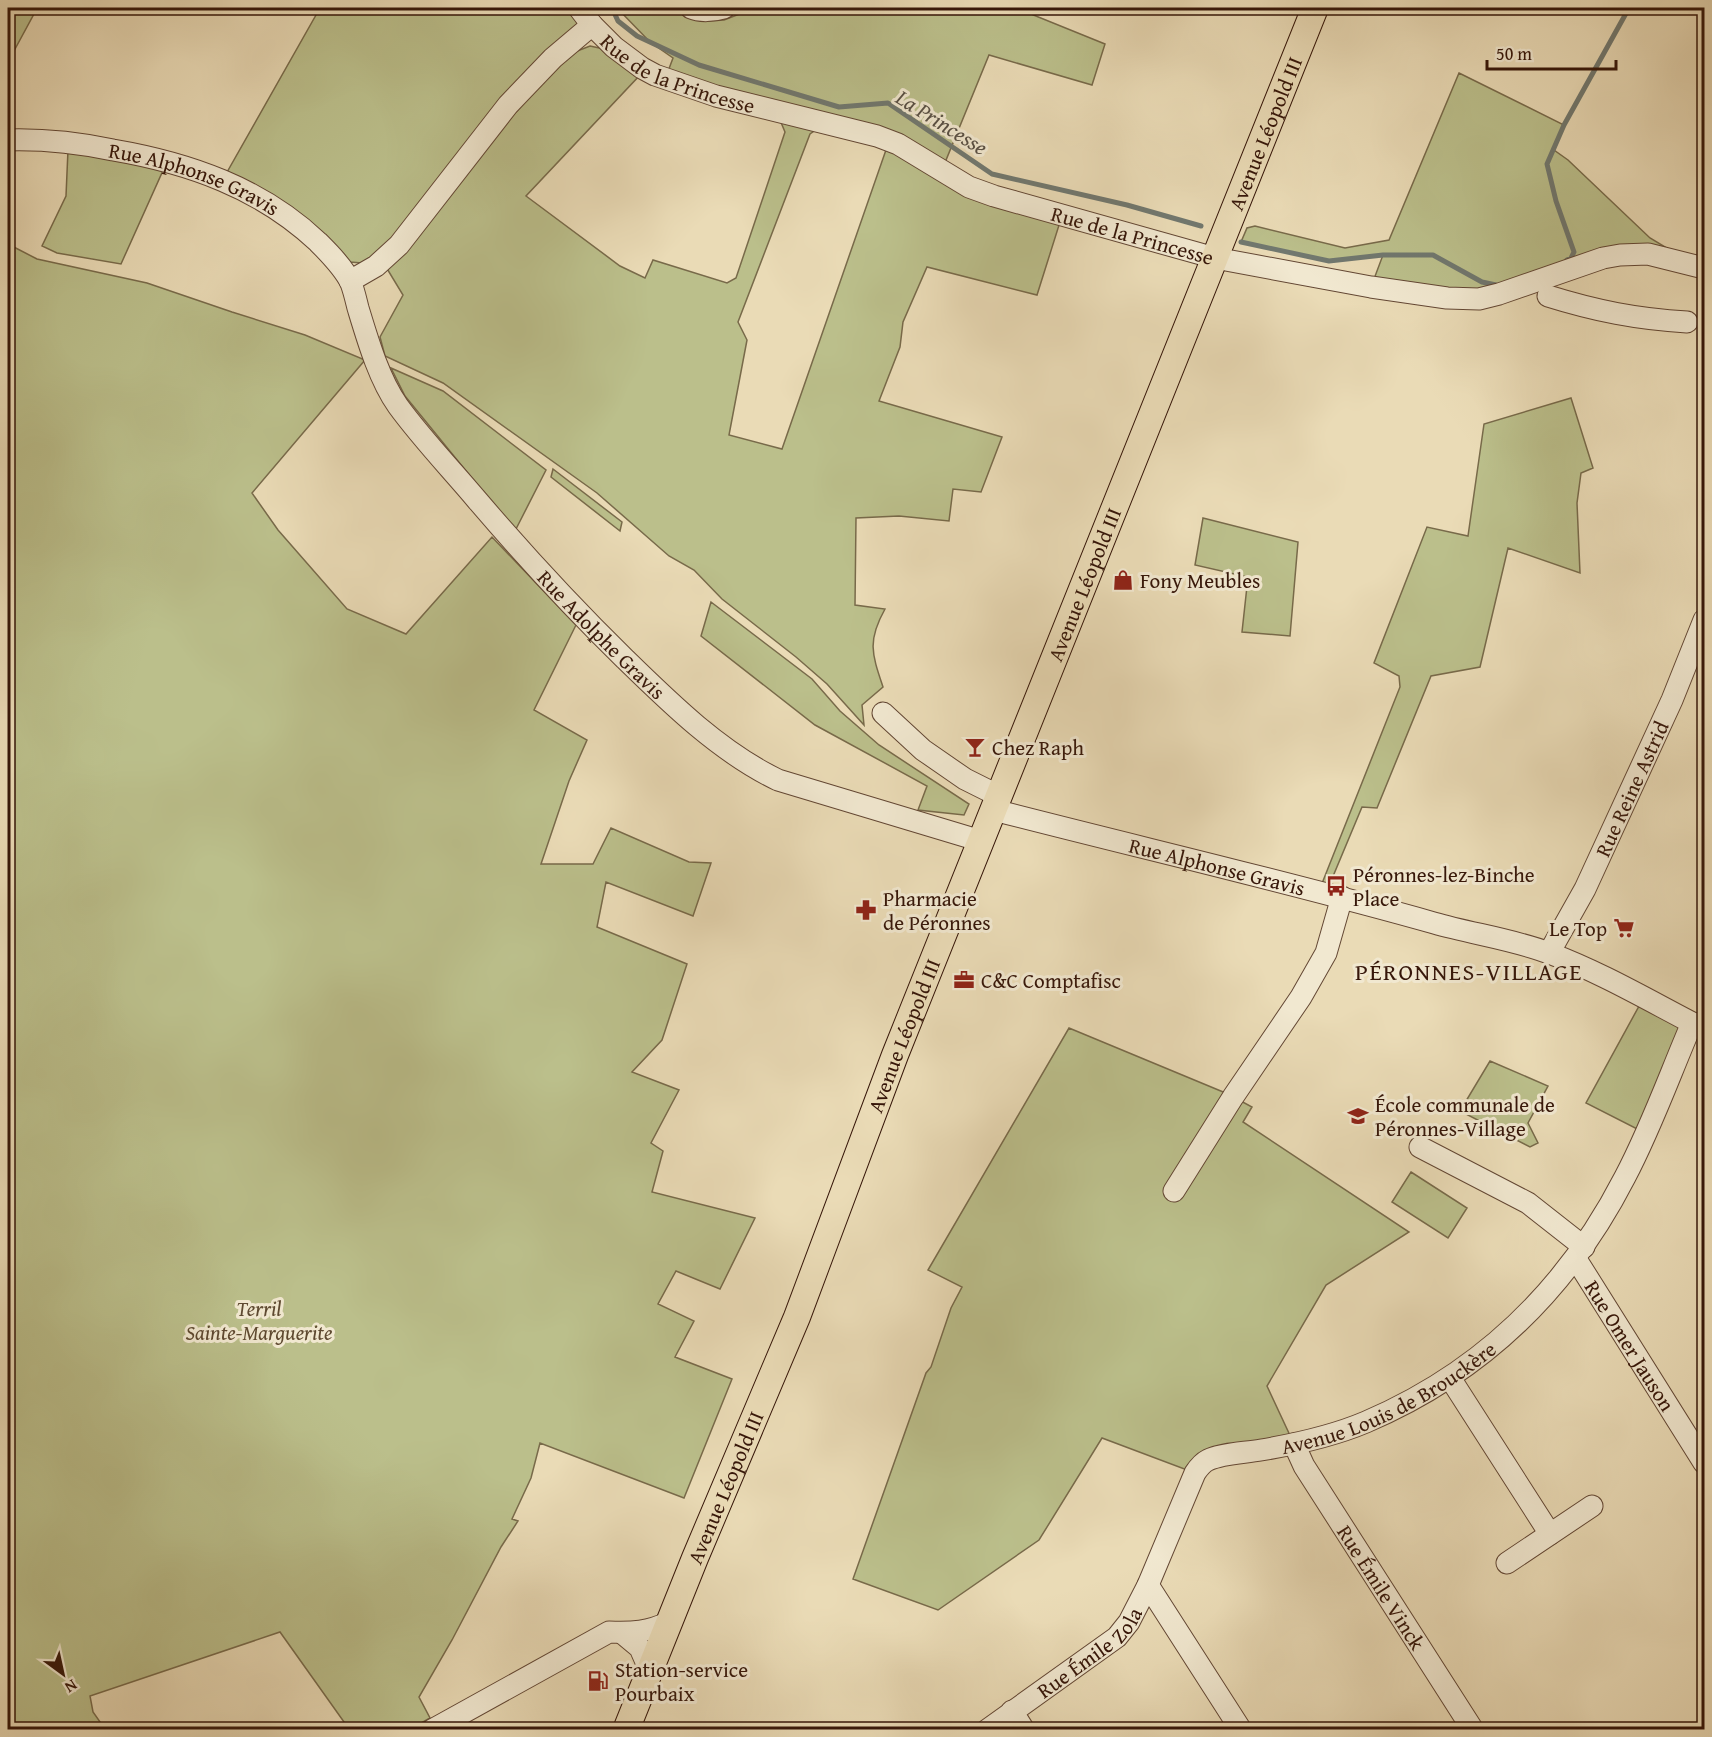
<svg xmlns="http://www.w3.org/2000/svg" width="1712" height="1737" font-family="'Gentium Book Plus',serif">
	<rect width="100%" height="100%" fill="#eadbb6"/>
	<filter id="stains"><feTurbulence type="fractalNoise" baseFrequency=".00333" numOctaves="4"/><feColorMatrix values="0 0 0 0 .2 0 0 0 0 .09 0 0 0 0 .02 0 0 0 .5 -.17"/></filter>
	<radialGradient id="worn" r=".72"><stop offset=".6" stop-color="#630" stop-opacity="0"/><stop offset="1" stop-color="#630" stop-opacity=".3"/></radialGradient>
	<path fill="#bbbf8b" stroke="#786a4a" stroke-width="1.5" d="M8 8 35 12 8 62Z
		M320 8H573L585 21 392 246 362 263 350 262 226 174Z
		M617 8H674L708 21 724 20 755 8H1021V10L1105 44 1092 85 989 55 944 165 667 74 673 58 650 42Z
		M590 46 604 49 640 75 526 196 620 266 645 278 653 260 727 283 736 278 785 132 780 120 817 129 810 134 738 322 747 340 729 435 782 449 887 147 1060 222 1037 295 927 267 903 322 900 347 879 401 1002 437 981 492 953 489 949 521 899 516 856 518 855 605 885 609C867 641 872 654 883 687L862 705 864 725 827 684 796 657 722 599 694 570 669 556 597 493 443 383 385 356 380 337 403 295 386 267 448 188 567 55Z
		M1459 73 1564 125 1554 150 1568 160 1650 238 1695 265 1648 254 1499 294 1371 287 1383 255 1329 261 1241 242 1247 228 1255 226 1345 248 1389 240Z
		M68 150 165 166 121 264 57 253 42 246 66 196Z
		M8 244 37 259 147 283 232 312 305 335 365 360 252 493 278 530 347 609 406 634 492 537 576 625 534 710 587 740 569 781 541 864H593L611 828 689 862 711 863 693 916 606 882 597 927 687 964 662 1040 632 1072 679 1090 651 1143 663 1151 652 1192 755 1218 720 1289 676 1271 658 1304 694 1321 675 1357 732 1379 684 1498 540 1443 531 1478 512 1519 518 1521 501 1547 452 1640 419 1697 430 1718 411 1729H349L280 1632 90 1696 93 1712 105 1729H8Z
		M391 368 443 391 546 470 515 531 405 396Z
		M1571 398 1593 468 1581 473 1577 503 1580 573 1508 548 1480 667 1431 676 1377 808 1362 807 1326 893 1319 891 1400 687 1399 676 1374 663 1427 527 1468 536 1484 424Z
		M553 469 622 522 620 531 551 477Z
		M1203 518 1298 542 1290 636 1242 632 1248 577 1195 565Z
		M711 602 812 679 840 711 879 745 969 804 964 815 918 810 927 786 815 725 701 636Z
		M1644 997 1692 1023 1645 1133 1586 1103Z
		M1069 1028 1228 1094 1252 1107 1243 1122 1409 1232 1326 1285 1267 1386 1294 1444 1195 1473 1102 1438 1039 1540 938 1610 853 1579 926 1373 931 1367 951 1308 962 1287 928 1270Z
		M1490 1061 1548 1086 1528 1123 1538 1143 1530 1147 1460 1111Z
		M1411 1172 1467 1208 1448 1238 1392 1202Z"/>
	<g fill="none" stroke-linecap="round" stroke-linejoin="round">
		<path stroke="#71786f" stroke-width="5" d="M612 8 618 21 637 36 699 65 839 107 888 103 992 174 1127 205 1201 226
			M1241 242 1329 261 1383 255H1433L1482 282 1496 285
			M1567 260 1571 258 1574 252 1556 201 1547 164 1564 125 1629 8"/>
		<g stroke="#634734" stroke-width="23">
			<g id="minor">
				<path d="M579 8 592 25"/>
				<path d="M691 8C700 12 714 11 724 8"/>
				<path id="s1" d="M8 140C43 139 79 143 113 150 189 163 261 188 318 242 329 253 344 268 351 283 354 291 356 300 358 308 368 341 379 379 398 406 422 439 451 469 477 500 524 555 573 608 625 659 671 704 720 752 778 780L981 841"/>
				<path id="s2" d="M350 281 376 266 399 245 508 105 553 58 592 25 614 47 642 68 655 75 716 96 877 136 898 144 969 187 994 196 1215 258 1371 287 1447 298 1479 299 1499 294 1603 258 1620 255 1648 254 1704 268"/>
				<path d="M1548 296C1596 311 1637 319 1687 322"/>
				<path d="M883 713 923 750 965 779 999 796"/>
				<path id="s3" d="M994 810C1141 848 1289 882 1434 923 1472 934 1512 939 1549 953 1603 973 1653 1003 1704 1029"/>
				<path id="s4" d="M1549 953 1585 889 1672 700 1704 620"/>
				<path d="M1420 1147 1528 1203 1584 1247"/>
				<path d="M1174 1191 1233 1097 1301 997 1326 953 1342 897"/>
				<path id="s5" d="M1576 1259 1704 1463"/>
				<path d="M1450 1378 1550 1534"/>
				<path id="s6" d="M1294 1444 1304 1466 1473 1730"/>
				<path d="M1507 1563 1592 1506"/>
				<path d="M1148 1585 1241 1730"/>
				<path d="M622 1633 640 1648 650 1671"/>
				<path d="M1012 1711 1024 1730"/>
				<path d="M432 1730 609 1632C632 1633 649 1632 669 1622"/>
				<path id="s7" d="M987 1730 1117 1637 1129 1622 1148 1585 1195 1473C1199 1467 1202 1463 1208 1460 1223 1453 1244 1453 1261 1450 1297 1444 1333 1436 1366 1422 1483 1372 1567 1290 1625 1177 1651 1128 1670 1074 1692 1023"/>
			</g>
		</g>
		<g stroke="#361609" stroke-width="28">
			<g id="major">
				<path id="s8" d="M626 1730 695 1558 797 1317 895 1055 1315 8"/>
			</g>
		</g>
		<use href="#minor" stroke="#f1e8d0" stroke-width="21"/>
		<use href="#major" stroke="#eadbb6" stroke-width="26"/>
	</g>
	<defs>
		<g id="shop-bare" transform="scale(1.62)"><path d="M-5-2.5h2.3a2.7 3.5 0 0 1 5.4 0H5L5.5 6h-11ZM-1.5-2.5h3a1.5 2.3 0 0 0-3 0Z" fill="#8f2418" stroke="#f1e8d0" stroke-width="2.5" paint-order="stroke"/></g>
		<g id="bar-bare" transform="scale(1.62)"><path d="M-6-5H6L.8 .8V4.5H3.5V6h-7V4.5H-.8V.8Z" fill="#8f2418" stroke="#f1e8d0" stroke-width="2.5" paint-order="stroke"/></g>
		<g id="bus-bare" transform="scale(1.62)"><path d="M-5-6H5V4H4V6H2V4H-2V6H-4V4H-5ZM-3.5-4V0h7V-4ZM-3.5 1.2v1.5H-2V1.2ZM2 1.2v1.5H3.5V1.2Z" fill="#8f2418" stroke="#f1e8d0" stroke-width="2.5" paint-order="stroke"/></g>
		<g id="pharmacy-bare" transform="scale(1.62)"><path d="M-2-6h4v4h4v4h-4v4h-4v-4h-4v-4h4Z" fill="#8f2418" stroke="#f1e8d0" stroke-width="2.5" paint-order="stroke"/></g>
		<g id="supermarket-bare" transform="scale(1.62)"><path d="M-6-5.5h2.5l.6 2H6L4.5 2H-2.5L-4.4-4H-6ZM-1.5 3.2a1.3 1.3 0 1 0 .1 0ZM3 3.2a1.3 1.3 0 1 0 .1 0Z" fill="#8f2418" stroke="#f1e8d0" stroke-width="2.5" paint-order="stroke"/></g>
		<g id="office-bare" transform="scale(1.62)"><path d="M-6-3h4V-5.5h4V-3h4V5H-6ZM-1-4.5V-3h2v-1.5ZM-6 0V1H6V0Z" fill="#8f2418" stroke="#f1e8d0" stroke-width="2.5" paint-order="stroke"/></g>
		<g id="school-bare" transform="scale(1.62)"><path d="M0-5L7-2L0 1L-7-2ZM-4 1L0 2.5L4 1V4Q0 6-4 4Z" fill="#8f2418" stroke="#f1e8d0" stroke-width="2.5" paint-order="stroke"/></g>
		<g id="fuel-bare" transform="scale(1.62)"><path d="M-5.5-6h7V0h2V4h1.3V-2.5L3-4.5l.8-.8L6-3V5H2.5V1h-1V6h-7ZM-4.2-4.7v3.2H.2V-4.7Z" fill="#8f2418" stroke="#f1e8d0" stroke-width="2.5" paint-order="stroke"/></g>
	</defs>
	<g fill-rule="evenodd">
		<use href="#shop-bare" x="1123" y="580"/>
		<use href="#bar-bare" x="975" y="747"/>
		<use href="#bus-bare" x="1336" y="886"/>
		<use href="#pharmacy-bare" x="866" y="910"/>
		<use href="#supermarket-bare" x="1624" y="928"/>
		<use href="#office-bare" x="964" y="980"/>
		<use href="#school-bare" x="1358" y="1116"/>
		<use href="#fuel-bare" x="598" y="1681"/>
	</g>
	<g text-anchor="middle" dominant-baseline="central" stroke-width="6" stroke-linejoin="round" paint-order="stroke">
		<g font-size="21" fill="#361609" stroke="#f1e8d0">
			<text stroke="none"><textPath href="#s2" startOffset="456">Rue de la Princesse</textPath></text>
			<text stroke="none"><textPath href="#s8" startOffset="1720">Avenue Léopold III</textPath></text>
			<text stroke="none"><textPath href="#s1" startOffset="192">Rue Alphonse Gravis</textPath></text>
			<text stroke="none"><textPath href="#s2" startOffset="942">Rue de la Princesse</textPath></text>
			<text stroke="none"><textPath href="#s8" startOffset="1234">Avenue Léopold III</textPath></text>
			<text stroke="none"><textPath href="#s1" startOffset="825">Rue Adolphe Gravis</textPath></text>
			<text stroke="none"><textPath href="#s4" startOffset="184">Rue Reine Astrid</textPath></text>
			<text stroke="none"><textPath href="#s3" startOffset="230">Rue Alphonse Gravis</textPath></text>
			<text stroke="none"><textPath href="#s8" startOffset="748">Avenue Léopold III</textPath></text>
			<text stroke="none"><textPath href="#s5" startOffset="102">Rue Omer Jauson</textPath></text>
			<text stroke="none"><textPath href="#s7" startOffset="554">Avenue Louis de Brouckère</textPath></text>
			<text stroke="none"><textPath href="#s8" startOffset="262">Avenue Léopold III</textPath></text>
			<text stroke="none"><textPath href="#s6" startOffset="168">Rue Émile Vinck</textPath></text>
			<text stroke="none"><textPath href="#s7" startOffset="129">Rue Émile Zola</textPath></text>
		</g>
		<g font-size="21" fill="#361609" stroke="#f1e8d0" text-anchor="start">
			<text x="1140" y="580">Fony Meubles</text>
			<text x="992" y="747">Chez Raph</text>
			<text x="1353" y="874">Péronnes-lez-Binche<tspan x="1353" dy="24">Place</tspan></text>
			<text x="883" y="898">Pharmacie<tspan x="883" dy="24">de Péronnes</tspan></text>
			<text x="1607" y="928" text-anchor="end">Le Top</text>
			<text x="981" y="980">C&amp;C Comptafisc</text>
			<text x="1375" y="1104">École communale de<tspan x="1375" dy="24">Péronnes-Village</tspan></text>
			<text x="615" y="1669">Station-service<tspan x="615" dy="24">Pourbaix</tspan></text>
		</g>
		<g font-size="21" font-style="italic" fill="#5e4930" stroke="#f1e8d0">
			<text x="259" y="1308">Terril<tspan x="259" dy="24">Sainte-Marguerite</tspan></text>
		</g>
		<g font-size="22" font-style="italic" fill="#584f44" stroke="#f1e8d0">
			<text transform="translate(942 122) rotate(32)">La Princesse</text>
		</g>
		<g font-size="24" letter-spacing="1.5" fill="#361609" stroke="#f1e8d0">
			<text x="1469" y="971">PÉRONNES-VILLAGE</text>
		</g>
	</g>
	<rect width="1712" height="1737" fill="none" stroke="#eadbb6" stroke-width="30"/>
	<rect x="9" y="9" width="1694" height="1719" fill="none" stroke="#361609" stroke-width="3"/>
	<rect x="15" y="15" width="1682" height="1707" fill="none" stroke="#361609" stroke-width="1.5"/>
	<g transform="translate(63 1674) rotate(147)" stroke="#f1e8d0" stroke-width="4.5" paint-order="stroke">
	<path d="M0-4.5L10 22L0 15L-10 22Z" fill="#361609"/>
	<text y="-9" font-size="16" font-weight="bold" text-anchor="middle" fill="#361609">N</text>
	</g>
	<path d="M1487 60v9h129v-9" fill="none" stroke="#361609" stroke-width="3"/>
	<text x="1496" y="60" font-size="18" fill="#361609" stroke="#f1e8d0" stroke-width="4.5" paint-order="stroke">50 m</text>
	<rect width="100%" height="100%" filter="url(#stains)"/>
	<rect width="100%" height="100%" fill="url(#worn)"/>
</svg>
